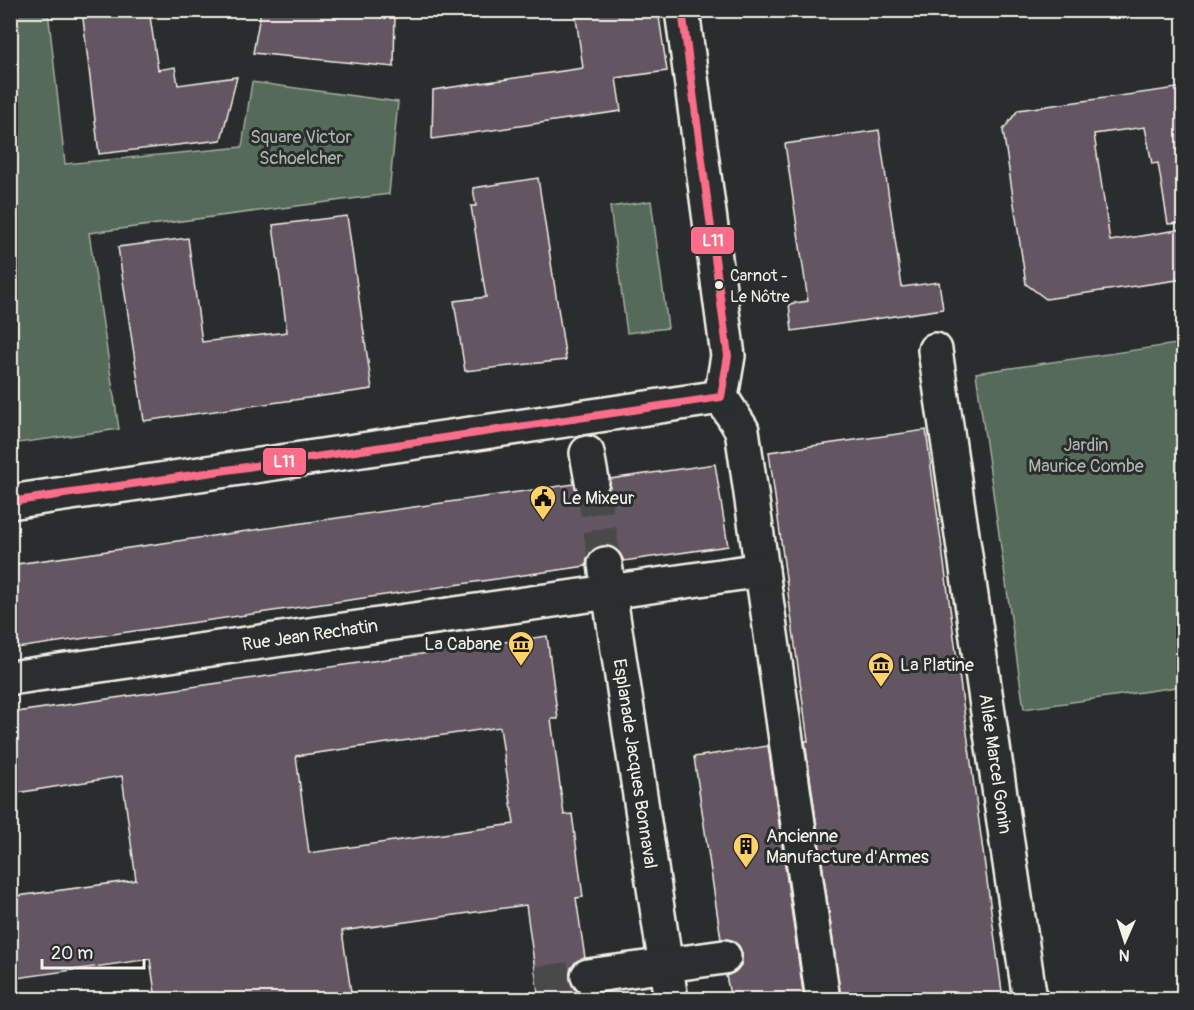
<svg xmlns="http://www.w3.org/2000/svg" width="1194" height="1010" font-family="Pangolin,sans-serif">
	<rect width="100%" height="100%" fill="#2a2d2e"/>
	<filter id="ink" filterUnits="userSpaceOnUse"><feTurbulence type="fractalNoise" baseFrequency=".0167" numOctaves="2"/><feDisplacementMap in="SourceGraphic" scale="12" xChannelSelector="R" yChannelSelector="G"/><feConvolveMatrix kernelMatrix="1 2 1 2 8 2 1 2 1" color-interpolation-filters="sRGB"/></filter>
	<g filter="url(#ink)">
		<path fill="#556b58" stroke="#a4aea0" stroke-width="1.5" d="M10 11H48L65 164 242 147 252 82 398 102 389 194 89 233 119 429 11 444Z
			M651 201 668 328 627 333 610 207Z
			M1183 343V686L1024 709 976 373Z"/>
		<path fill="#635662" stroke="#f4f1e8" stroke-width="1.5" fill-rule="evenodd" d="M82 10H149L158 70 175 67 178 85 237 77 221 140 99 154Z
			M261 10H395L394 67 253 53Z
			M575 10H658L667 71 616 78 621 111 432 139 433 90 583 68Z
			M1184 87V223L1168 224 1158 163 1152 164 1145 127 1094 134 1110 241 1184 229V279L1046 299 1026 284 1003 130 1018 110Z
			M879 130 902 287 939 282 943 309 792 331 789 304 808 301 785 144Z
			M538 178 566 360 465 371 454 301 486 297 471 206H476L473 188Z
			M347 216 372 389 144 421 118 247 188 238 202 342 287 332 273 225Z
			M926 430 1003 999H841L805 741H808L769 452Z
			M715 464 728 546 624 561 619 552 612 547 603 545 593 550 587 558 586 566 10 649V565L574 484 578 493 586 499H595L604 495 610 487V479Z
			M547 636 558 719H551L564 815 572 814 583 897 576 898 585 958 577 961 571 968 569 978 574 988 580 993 590 995 591 999H539L526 905 342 931 352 999H156L150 959 10 979V897L136 880 122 776 10 794V713ZM500 727 514 824 309 853 296 756Z
			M768 746 804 999H731L726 976 735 972 741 965 742 954 739 946 732 940 721 939 694 757Z"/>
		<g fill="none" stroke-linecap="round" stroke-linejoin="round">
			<path stroke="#484a4a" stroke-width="33" stroke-dasharray="33 16" stroke-linecap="butt" d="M592 481 605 564
				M537 983 588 976"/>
			<g stroke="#f4f1e8" stroke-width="38">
				<g id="minor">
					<path d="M682 10 728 356 721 397"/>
					<path id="s1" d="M935 350 1030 1000"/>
					<path d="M721 397 742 430 823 1000"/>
					<path d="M587 453 592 481"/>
					<path d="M10 502 721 397"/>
					<path id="s2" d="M605 564 671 1000"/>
					<path id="s3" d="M10 678 762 570"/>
					<path d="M588 976 724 957"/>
				</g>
			</g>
			<use href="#minor" stroke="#2a2d2e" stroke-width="33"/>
			<g stroke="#2a2d2e" stroke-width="12">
				<path id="bus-1" d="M10 502 721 397 728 356 682 10"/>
			</g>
			<use href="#bus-1" stroke="#fb6d88" stroke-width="8"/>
		</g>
	</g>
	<defs>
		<g id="civic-pin" transform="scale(1.35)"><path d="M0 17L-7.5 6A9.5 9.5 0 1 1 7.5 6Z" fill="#ffd166" stroke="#2a2d2e"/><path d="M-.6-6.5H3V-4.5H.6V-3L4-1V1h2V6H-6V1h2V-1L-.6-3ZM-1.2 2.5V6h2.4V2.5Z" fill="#111"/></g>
		<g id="museum-pin" transform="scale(1.35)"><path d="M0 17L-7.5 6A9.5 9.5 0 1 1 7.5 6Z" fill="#ffd166" stroke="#2a2d2e"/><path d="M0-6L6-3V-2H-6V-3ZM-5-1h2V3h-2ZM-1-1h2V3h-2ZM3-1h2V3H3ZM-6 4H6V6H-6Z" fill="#111"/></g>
		<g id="building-pin" transform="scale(1.35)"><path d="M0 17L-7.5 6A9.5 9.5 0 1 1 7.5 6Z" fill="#ffd166" stroke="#2a2d2e"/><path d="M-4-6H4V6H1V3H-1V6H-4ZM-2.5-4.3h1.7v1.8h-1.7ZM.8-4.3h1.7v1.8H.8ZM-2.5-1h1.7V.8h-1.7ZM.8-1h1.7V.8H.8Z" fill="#111"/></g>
	</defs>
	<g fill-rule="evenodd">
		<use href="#civic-pin" x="543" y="498"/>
		<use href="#museum-pin" x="521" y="644"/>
		<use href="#museum-pin" x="881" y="665"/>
		<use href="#building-pin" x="746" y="846"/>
	</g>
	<circle fill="#f4f1e8" stroke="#2a2d2e" stroke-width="2" cx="719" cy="285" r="5"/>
	<g text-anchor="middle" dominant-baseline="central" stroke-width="6" stroke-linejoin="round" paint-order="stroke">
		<g font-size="16" fill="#f4f1e8" stroke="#2a2d2e" text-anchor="start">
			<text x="730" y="276">Carnot -<tspan x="730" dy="21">Le Nôtre</tspan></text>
		</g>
		<g font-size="18" fill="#acb5a7" stroke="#2a2d2e">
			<text x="301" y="137">Square Victor<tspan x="301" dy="21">Schoelcher</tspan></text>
			<text x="1086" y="445">Jardin<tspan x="1086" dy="21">Maurice Combe</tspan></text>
		</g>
		<g font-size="18" fill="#f4f1e8" stroke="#2a2d2e" text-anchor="start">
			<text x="562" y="498">Le Mixeur</text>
			<text x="502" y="644" text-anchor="end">La Cabane</text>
			<text x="900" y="665">La Platine</text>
			<text x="766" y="836">Ancienne<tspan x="766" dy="21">Manufacture d'Armes</tspan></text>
		</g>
		<g font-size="18" fill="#f4f1e8" stroke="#2a2d2e">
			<text stroke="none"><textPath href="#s3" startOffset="303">Rue Jean Rechatin</textPath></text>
			<text stroke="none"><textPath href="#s1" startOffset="418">Allée Marcel Gonin</textPath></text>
			<text stroke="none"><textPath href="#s2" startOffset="202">Esplanade Jacques Bonnaval</textPath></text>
		</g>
	</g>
	<g stroke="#2a2d2e" stroke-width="2">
		<rect x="690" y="226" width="45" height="29" rx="6" fill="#fb6d88"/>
		<rect x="262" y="447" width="45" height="29" rx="6" fill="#fb6d88"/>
	</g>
	<g font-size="16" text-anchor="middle" font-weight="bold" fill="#fff">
		<text x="713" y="246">L11</text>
		<text x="284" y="467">L11</text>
	</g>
	<rect width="1194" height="1010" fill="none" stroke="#2a2d2e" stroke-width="36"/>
	<rect x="18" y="18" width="1158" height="974" fill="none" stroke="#f4f1e8" stroke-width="2" filter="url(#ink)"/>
	<g transform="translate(1125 941) rotate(183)" stroke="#2a2d2e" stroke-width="4.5" paint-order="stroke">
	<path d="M0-4.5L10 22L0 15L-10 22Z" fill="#f4f1e8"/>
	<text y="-9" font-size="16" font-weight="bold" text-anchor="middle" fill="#f4f1e8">N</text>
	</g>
	<path d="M42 959v9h102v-9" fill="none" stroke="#f4f1e8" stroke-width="3"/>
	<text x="51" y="959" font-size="18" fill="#f4f1e8" stroke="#2a2d2e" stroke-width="4.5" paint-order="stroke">20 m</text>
</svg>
